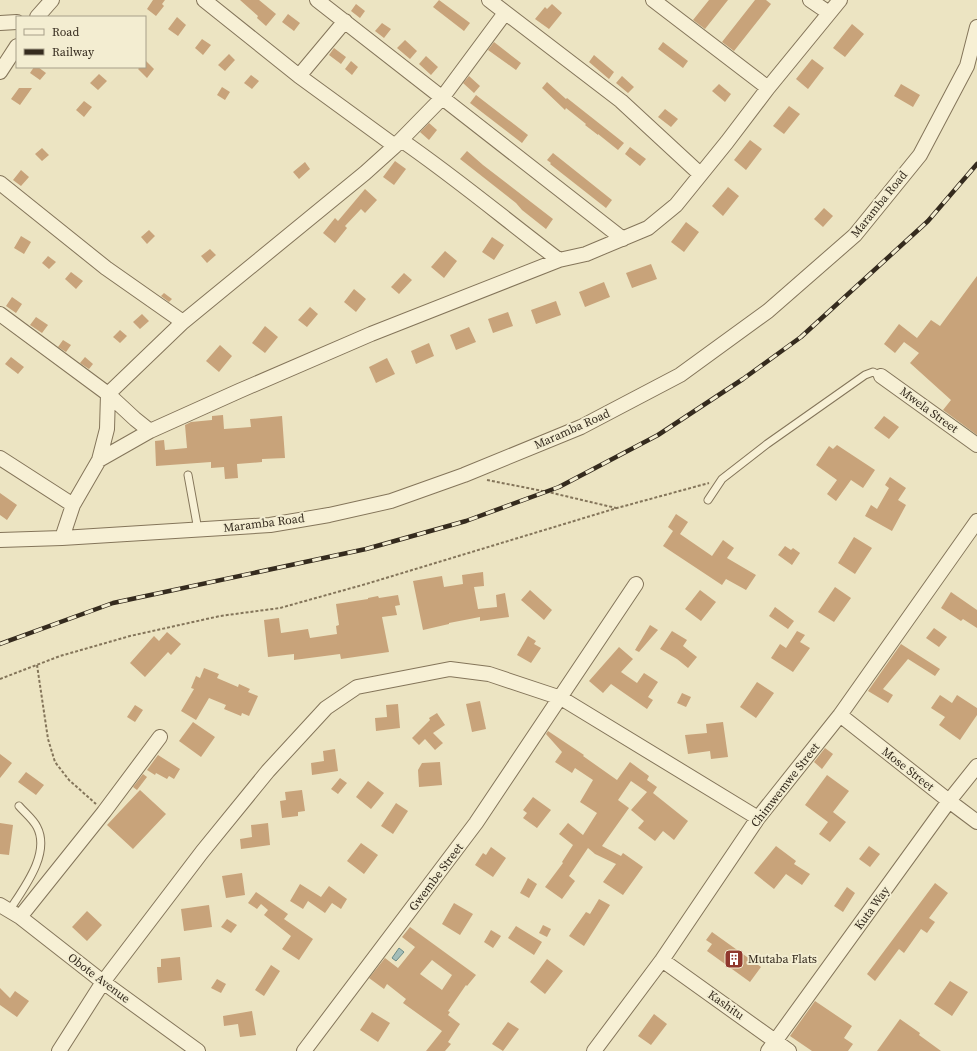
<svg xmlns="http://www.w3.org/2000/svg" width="977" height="1051" font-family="'Source Serif 4',serif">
	<rect width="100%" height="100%" fill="#ece4c2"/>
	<path fill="#a4beb9" stroke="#6c8c87" d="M399 948 404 952 396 961 392 958Z"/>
	<path fill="#c8a37a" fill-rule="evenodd" d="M153 0H165L162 4 164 6 156 16 147 9Z
		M240 0H259L276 14 266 26 257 18 258 16Z
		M439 0 470 23 464 31 433 7Z
		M709 0H728L705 29 693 20Z
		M755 0H766L771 4 734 51 722 42Z
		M356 4 365 11 360 18 351 11Z
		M552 4 562 13 549 29 535 19 545 7 547 9Z
		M288 14 300 23 294 31 282 22Z
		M177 17 186 25 178 36 168 29Z
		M382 23 391 29 384 38 375 31Z
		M852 24 864 34 845 57 833 48Z
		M202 39 211 45 203 55 195 48Z
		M405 40 417 51 410 59 397 48Z
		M494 42 521 63 516 70 488 50Z
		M663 42 688 61 683 68 658 49Z
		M334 48 346 57 341 64 329 55Z
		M229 54 235 60 225 71 218 65Z
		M594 55 614 72 609 79 589 62Z
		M426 56 438 67 431 75 419 64Z
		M812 59 824 68 808 89 796 79Z
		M146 61 154 69 147 78 138 69 140 67H145Z
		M351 61 358 67 352 75 345 69Z
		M34 67H38L46 73 40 80 30 73Z
		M99 74 107 81 98 90 90 83Z
		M251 75 259 81 252 89 244 83Z
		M469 76 480 86 474 93 463 83Z
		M622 76 634 87 628 93 616 83Z
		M547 82 566 99 567 98 624 143 618 150 598 134V135L585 125 586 124 566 108 565 110 542 88Z
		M719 84 731 94 725 102 712 91Z
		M901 84 920 95 913 107 894 96Z
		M222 87 230 92 225 100 217 95Z
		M19 88H32L20 105 11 99Z
		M476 95 528 135 522 143 470 103Z
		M84 101 92 107 84 117 76 110Z
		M789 106 800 114 784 134 773 126Z
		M665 109 678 119 671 127 658 117Z
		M429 123 437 130 429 140 420 132Z
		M750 140 762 149 746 170 734 160Z
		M630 147 646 159 640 166 625 154Z
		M42 148 49 155 42 161 35 154Z
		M467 151 483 165 553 219 546 229 522 210 516 203 460 159Z
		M553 153 612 200 606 208 550 164 551 163 547 160Z
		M395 161 406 169 394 185 383 177Z
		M305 162 310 169 299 179 293 172Z
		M21 170 29 177 21 186 13 180Z
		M728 187 739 196 723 216 712 206Z
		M365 189 377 200 365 213 361 209 345 226 347 228 335 243 323 233 335 218 338 221Z
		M824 208 833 216 823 227 814 219Z
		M686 222 699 232 684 252 671 242Z
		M149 230 155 236 147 244 141 237Z
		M21 236 31 242 24 254 14 248Z
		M492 237 504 245 494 260 482 252Z
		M210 249 216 255 207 263 201 256Z
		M445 251 457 261 444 278 431 267Z
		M48 256 56 262 49 269 42 263Z
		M651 264 657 279 632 288 626 273Z
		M71 272 83 281 76 289 65 279Z
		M404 273 412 280 399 294 391 287Z
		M977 276V435L943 410 951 400 910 363 919 353 904 342 895 353 884 344 899 324 917 338 931 320 940 326Z
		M604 282 610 297 585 307 579 292Z
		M354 289 366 299 356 312 344 302Z
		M164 293 172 299 169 302 161 296Z
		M12 297 22 304 16 313 6 306Z
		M556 301 561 315 536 324 531 310Z
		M310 307 318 314 307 327 298 320Z
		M508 312 513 326 493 333 488 319Z
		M142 314 149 321 140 329 133 322Z
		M36 317 48 325 42 333 30 325Z
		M265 326 278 337 265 353 252 343Z
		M469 327 476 342 456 350 450 335Z
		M120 330 127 336 120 343 113 337Z
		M63 340 71 345 66 352 58 347Z
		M429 343 434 356 416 364 411 351Z
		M220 345 232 356 219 372 206 361Z
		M11 357 24 367 18 374 5 364Z
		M85 357 93 364 89 369 80 363Z
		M387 358 395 374 376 383 369 367Z
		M223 415 224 429 251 427 250 419 282 416 285 458 262 459V462L237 464 238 478 225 479 224 467 211 468V462L156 466 155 441 164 440 165 450 187 448 185 425 191 422 212 420V416Z
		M884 416 899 427 889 439 874 428Z
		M837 445 875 470 863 488 851 480 836 501 827 494 837 480 816 465 829 446 833 449Z
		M890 477 906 488 898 500 906 505 892 531 865 516 871 505 877 509 889 488 885 485Z
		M0 493 17 505 7 520 0 515Z
		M676 514 688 522 680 534 712 556 723 540 734 548 727 558 756 575 746 590 726 579 722 585 663 546 673 531 668 527Z
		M854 537 872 548 855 574 838 563Z
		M785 546 791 550 793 548 800 553 792 565 778 555Z
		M483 572 484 586 474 587 478 609 497 607 496 595 505 593 509 617 480 621V617L449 623V624L423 630 413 581 442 576 444 587 463 584 462 575Z
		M835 587 851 598 834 622 818 612Z
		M530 590 552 610 544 620 521 600Z
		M700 590 716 602 701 621 685 609Z
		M951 592 977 610V628L963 619 961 621 941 608Z
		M398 595 400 605 395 606 397 615 382 617 389 652 341 659 340 654 294 660V654L268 657 264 620 279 618 281 633 308 629 310 638 337 634 336 626 339 625 336 604 368 599V598L378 596 379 598Z
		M775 607 794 621 788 629 769 616Z
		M650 625 658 630 639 652 635 650Z
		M934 628 947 637 939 647 926 638Z
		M672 631 687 640 683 646 697 657 688 668 677 659 660 649Z
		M797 631 805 635 800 642 810 648 793 672 771 658 780 644 786 648Z
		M167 632 181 644 171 655 168 652 145 677 130 663 154 636 159 641Z
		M528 636 536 641 534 644 541 648 531 663 517 655Z
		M901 644 940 669 935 676 908 659 883 689 893 695 888 703 868 691Z
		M619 647 633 659 621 672 637 683 644 673 658 682 648 697 653 700 647 709 611 684 603 693 589 681Z
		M204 668 219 674 217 678 238 687 239 684 250 689 248 692 258 696 249 716 242 713 241 716 224 709 226 705 209 698 196 720 181 711 194 689 191 688 196 676 200 678Z
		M757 682 774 693 756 718 740 707Z
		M682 693 691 697 686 707 677 703Z
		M940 695 952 703 957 695 977 708V715L960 740 939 725 945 717 931 708Z
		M480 701 486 729 472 732 466 704Z
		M398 704 400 728 376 731 375 718 387 717 386 705Z
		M135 705 143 710 135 722 127 717Z
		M437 713 445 725 433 733 443 743 435 750 425 739 419 745 412 738 430 720 429 718Z
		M193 722 215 737 201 757 179 741Z
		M723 722 728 757 711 759 710 751 688 754 685 735 707 733 706 724Z
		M548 731 584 755 583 756 617 780 630 762 649 776 647 780 657 787 653 793 688 821 674 840 663 831 655 841 638 828 644 821 631 810 647 792 631 781 618 800 629 808 602 846 621 856 623 853 643 867 623 895 603 882 616 864 595 854 588 848 569 876 575 881 562 899 545 887 563 863 562 862 573 845 559 834 568 823 583 835 597 813 580 802 593 780 575 768 572 773 555 762 562 752 546 734Z
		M825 748 833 754 822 769 814 762Z
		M335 749 338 771 312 775 311 763 324 761 323 751Z
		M0 754 12 763 0 778Z
		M158 755 180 769 174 779 169 776 167 779 156 773 155 775 147 770Z
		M440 762 442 785 419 787 418 770 422 763Z
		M26 772 44 785 36 795 18 782Z
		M143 774 147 777 137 790 133 787Z
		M827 775 849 791 833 812 846 822 830 842 819 834 828 822 805 805Z
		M340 778 347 783 338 794 331 789Z
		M368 781 384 793 371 809 356 797Z
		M140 790 166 814 133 849 107 825Z
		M302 790 305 811 298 812V816L282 818 280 801 286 800 285 792Z
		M533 797 551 810 537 828 523 818 527 813 523 810Z
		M396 803 408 811 393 834 381 826Z
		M0 823 13 825 9 855 0 854Z
		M268 823 270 845 241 849 240 839 252 837 251 825Z
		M361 843 378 855 364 874 347 861Z
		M776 846 796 861 794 864 810 874 802 885 786 874 774 889 754 873Z
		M869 846 880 854 870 867 859 859Z
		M491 847 506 858 493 877 475 865 483 853 486 855Z
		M242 873 245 895 226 898 222 876Z
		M528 878 537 884 529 898 520 893Z
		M935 883 948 893 929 918 935 922 927 933 921 929 904 953 899 949 875 981 867 974Z
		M300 884 321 897 329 886 347 899 341 909 332 903 325 913 308 901 303 909 290 901Z
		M847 887 855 893 843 912 834 906Z
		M256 892 288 914 284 919 313 939 299 960 282 949 291 936 264 915 268 910 261 904 257 909 248 903Z
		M599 899 610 905 584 946 569 936 586 912 590 914Z
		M454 903 473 914 460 935 442 924Z
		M209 905 212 927 184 931 181 909Z
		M87 911 102 925 87 941 72 927Z
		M227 919 237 925 231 933 221 927Z
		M543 925 551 929 547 937 539 933Z
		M516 926 542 942 534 955 508 938Z
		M410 927 476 975 467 986 466 985 448 1011 450 1012 448 1015 460 1024 448 1042 451 1044 445 1051H426L442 1031 403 1003 406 999 387 984 384 989 369 978 385 958 398 968 415 947 402 937ZM432 960 452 975 442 990 420 974Z
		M491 930 501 936 493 948 484 942Z
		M712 932 761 967 750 982 707 951 712 944 706 940Z
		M180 957 182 980 158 983 157 967H161V959Z
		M547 959 563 971 545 994 530 982Z
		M271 965 280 971 264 996 255 990Z
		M217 979 226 984 221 993 211 988Z
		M950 981 968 992 952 1016 934 1004Z
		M0 988 10 998 15 991 29 1001 17 1017 0 1005Z
		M815 1001 852 1026 844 1038 853 1044 848 1051H812L790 1036Z
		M252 1011 256 1035 240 1037 238 1024 224 1026 223 1016Z
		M372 1012 390 1023 378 1042 360 1030Z
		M654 1014 667 1024 651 1045 638 1036Z
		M900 1019 920 1033 919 1035 941 1051H877Z
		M508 1022 519 1029 503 1051 492 1044Z"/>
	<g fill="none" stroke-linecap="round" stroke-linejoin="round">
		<g stroke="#84755a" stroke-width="9">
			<path id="service" d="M188 475 198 530
				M708 500 722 479 767 444 865 375 873 372 881 376
				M9 911C23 889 51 854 37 827 33 819 25 813 19 806"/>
		</g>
		<g stroke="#84755a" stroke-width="16">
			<path id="minor" d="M204 0 299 76 395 146
				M317 0 623 239
				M489 0 621 101 700 174
				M653 0 768 88
				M810 0 829 13
				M37 17 52 0
				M0 23 17 22
				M0 72 17 46
				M299 76 345 21
				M401 140C455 177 506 220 559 260
				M0 183 106 268 183 322
				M0 314 108 394 135 419 150 431
				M881 376 977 445
				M0 458 73 505
				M99 460 150 431 239 391 371 334 559 260 586 254 648 228 676 205 727 142 768 88 840 0
				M62 538 73 505 99 460 107 429 108 394 183 322 365 173 395 146 442 98 505 13
				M0 540 62 538 270 525 329 515 391 501 464 475 581 427 680 375 768 311 855 235 920 155 967 66 977 27
				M840 715 949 801 977 822
				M0 905 20 917 103 982 198 1051
				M20 917 104 812 160 737
				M662 960 789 1051
				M59 1051 103 982 202 852 268 771 326 708 357 687 450 669 489 674 561 698 758 818
				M304 1051 476 823 636 584
				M594 1051 662 960 758 818 840 715 977 521
				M768 1051 949 801 977 766"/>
		</g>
		<path stroke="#84755a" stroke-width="2" stroke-dasharray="3 2" stroke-linecap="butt" d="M487 480 548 492 616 508
			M37 665 48 739 55 762 69 780 96 804
			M0 679 60 656 130 636 220 616 280 608 366 584 617 508 709 483"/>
		<use href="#service" stroke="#f7f0d5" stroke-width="7"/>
		<use href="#minor" stroke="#f7f0d5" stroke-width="14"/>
		<g stroke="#352b1e" stroke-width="4.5">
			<path id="rail" d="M0 644 113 603 366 549 466 521 559 487 658 435 743 379 801 337 928 221 977 164"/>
		</g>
		<use href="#rail" stroke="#f3edd1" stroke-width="3" stroke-dasharray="9" stroke-linecap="butt"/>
	</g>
	<defs>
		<g id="building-square" transform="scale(1)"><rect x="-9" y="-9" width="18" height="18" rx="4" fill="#90372d" stroke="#f3edd1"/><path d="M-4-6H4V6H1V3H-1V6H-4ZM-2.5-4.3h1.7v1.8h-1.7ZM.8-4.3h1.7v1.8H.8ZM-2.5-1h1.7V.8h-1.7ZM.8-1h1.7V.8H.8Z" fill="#fff"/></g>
	</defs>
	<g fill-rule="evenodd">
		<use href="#building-square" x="734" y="959"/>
	</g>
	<g text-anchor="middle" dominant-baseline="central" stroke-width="4" stroke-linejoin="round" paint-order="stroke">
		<g font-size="12" fill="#352b1e" stroke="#f3edd1">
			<text transform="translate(879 204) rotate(-51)">Maramba Road</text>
			<text transform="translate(929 410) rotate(36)">Mwela Street</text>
			<text transform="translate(572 429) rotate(-24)">Maramba Road</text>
			<text transform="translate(264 523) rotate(-7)">Maramba Road</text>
			<text transform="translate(908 769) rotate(38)">Mose Street</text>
			<text transform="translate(785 785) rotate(-52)">Chimwemwe Street</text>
			<text transform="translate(436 877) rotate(-53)">Gwembe Street</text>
			<text transform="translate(872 908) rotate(-54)">Kuta Way</text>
			<text transform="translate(99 978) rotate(37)">Obote Avenue</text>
			<text transform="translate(726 1005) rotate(35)">Kashitu</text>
		</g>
		<g font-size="12" fill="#352b1e" stroke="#f3edd1" text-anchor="start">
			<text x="748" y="959">Mutaba Flats</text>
		</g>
	</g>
	<rect x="16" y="16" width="130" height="52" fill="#f3edd1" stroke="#a79f89"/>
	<rect x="24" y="29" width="20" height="6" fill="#f7f0d5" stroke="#a79f89"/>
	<text x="52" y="36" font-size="12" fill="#352b1e">Road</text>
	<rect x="24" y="49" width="20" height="6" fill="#352b1e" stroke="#a79f89"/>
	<text x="52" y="56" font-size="12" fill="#352b1e">Railway</text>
</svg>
